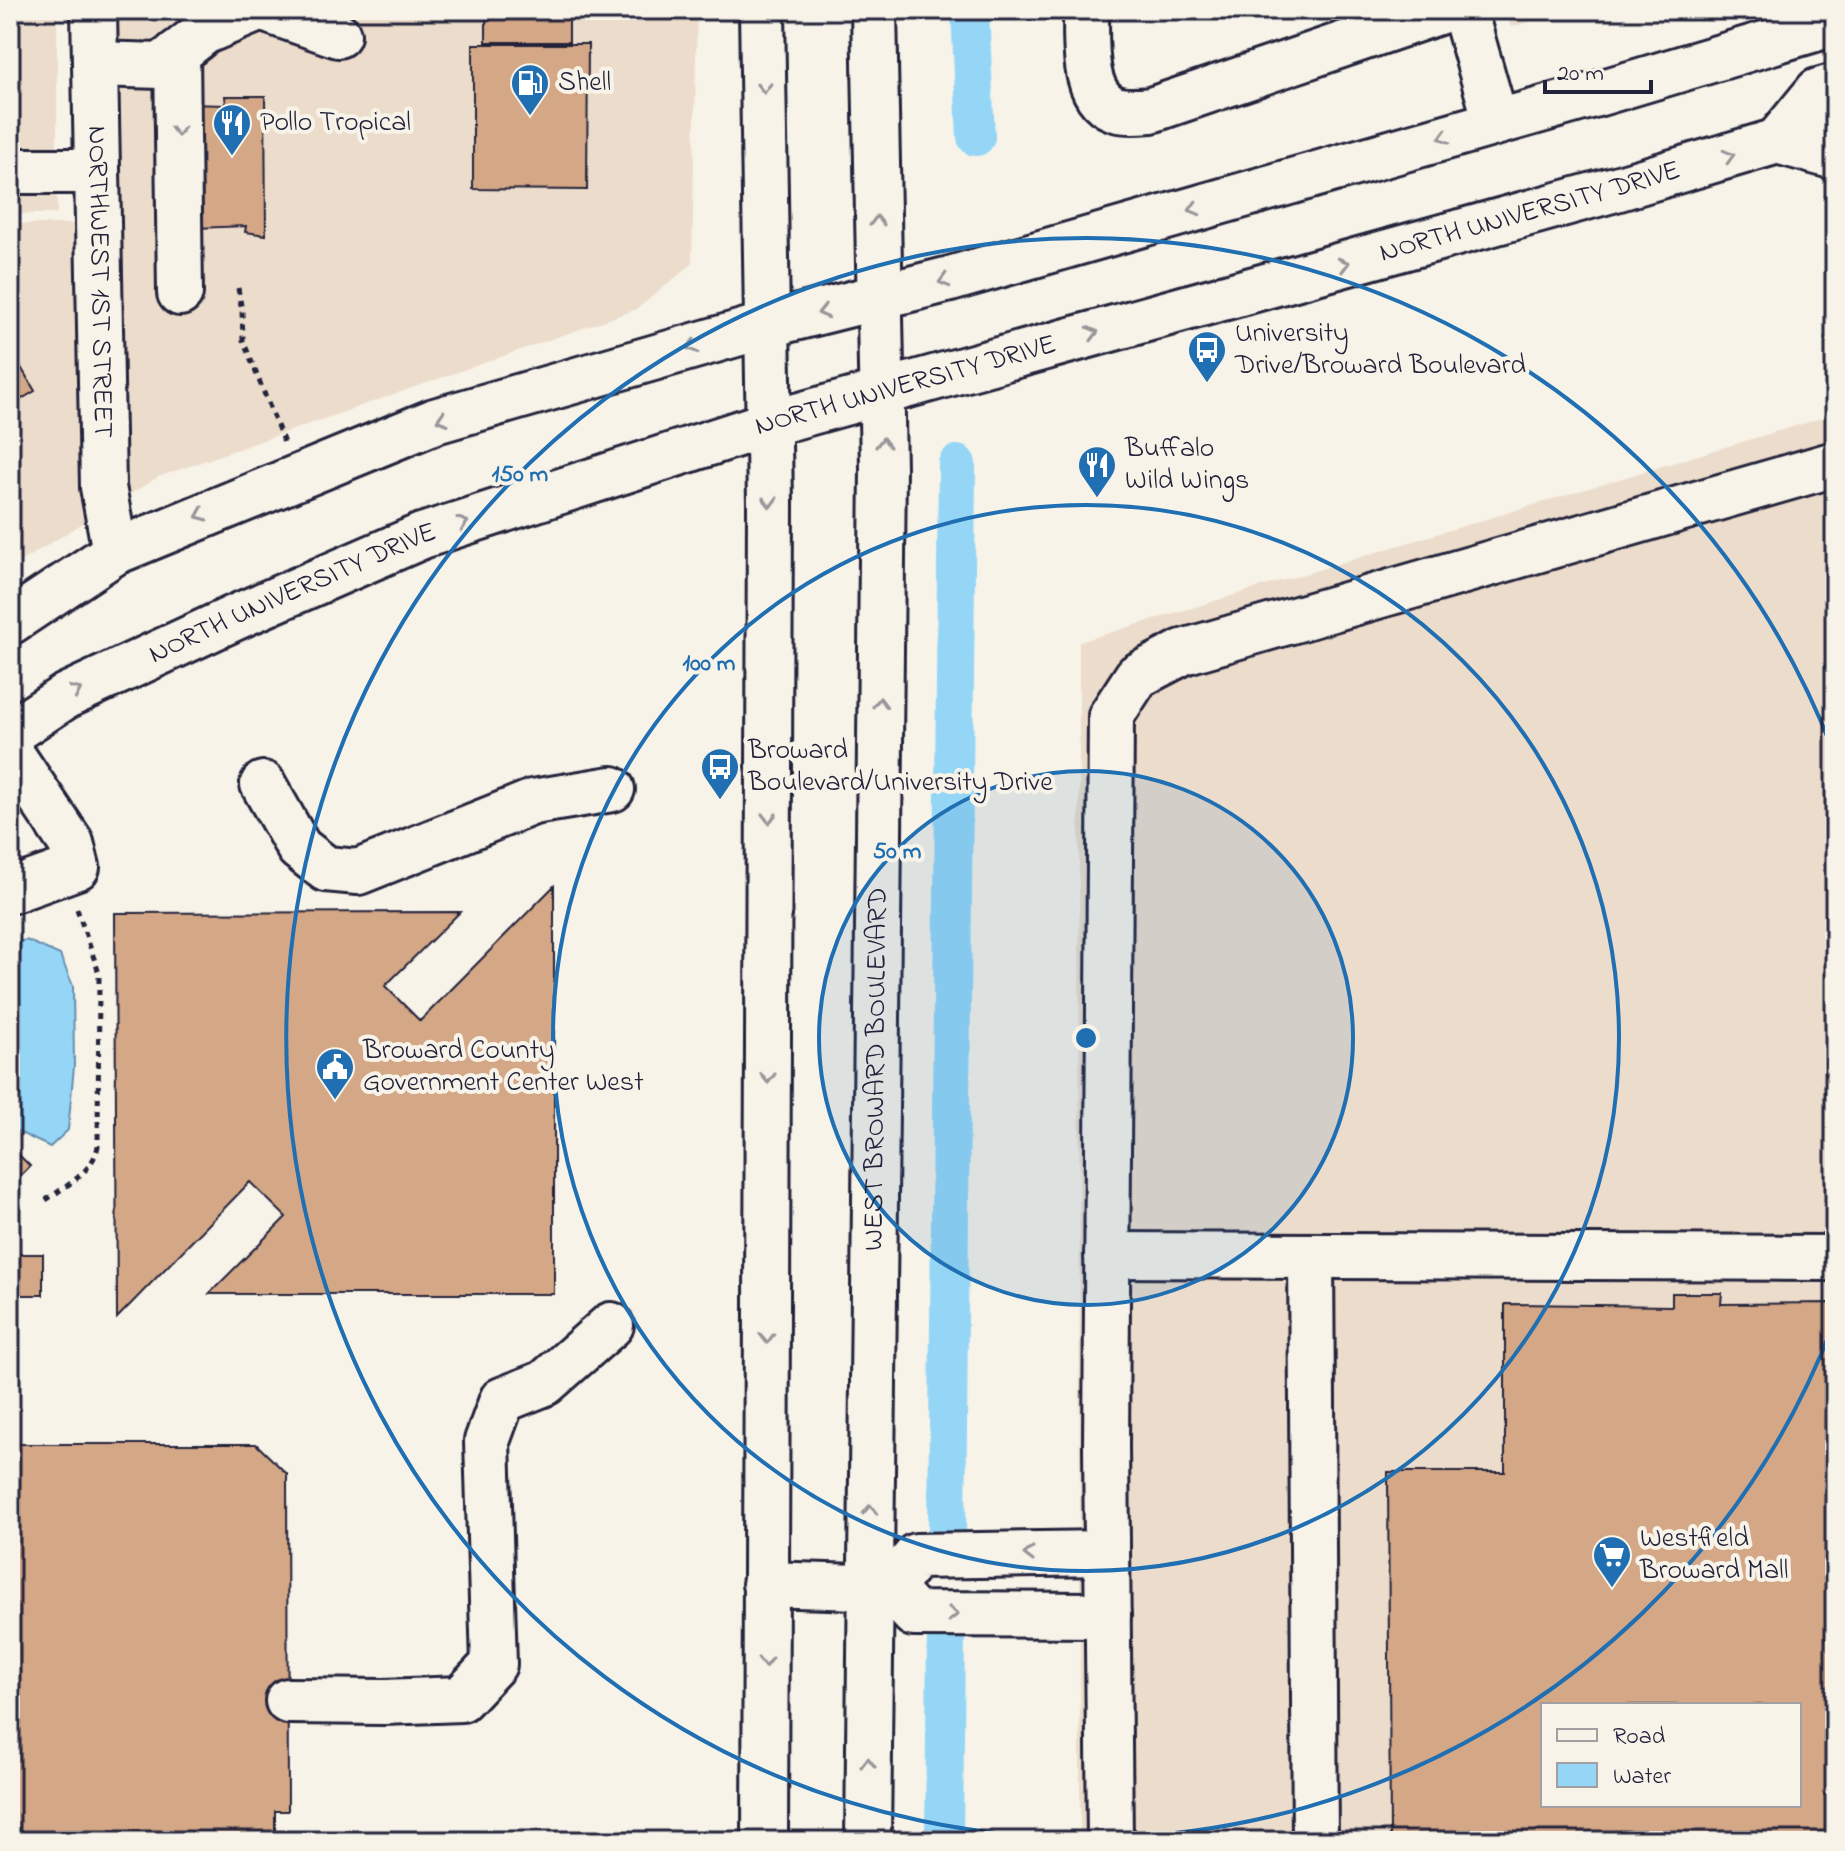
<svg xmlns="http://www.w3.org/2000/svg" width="1845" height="1851" font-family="'Indie Flower',sans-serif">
	<rect width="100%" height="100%" fill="#f7f3e8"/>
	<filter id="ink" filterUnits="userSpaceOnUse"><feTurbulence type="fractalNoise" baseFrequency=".0125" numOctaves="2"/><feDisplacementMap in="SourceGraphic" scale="16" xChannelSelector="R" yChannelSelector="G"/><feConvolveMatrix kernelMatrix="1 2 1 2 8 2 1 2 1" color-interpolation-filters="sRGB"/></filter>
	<g filter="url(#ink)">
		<path fill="#ecdccb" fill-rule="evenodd" d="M10 10H57V214H10Z
			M70 10H697L692 264 637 309 158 477 10 568V224H76Z
			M1506 10H1573L1511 27Z
			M1835 414V1841H1080L1079 642ZM1543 1705H1799V1805H1543Z"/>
		<path fill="#95d6f7" stroke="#678eac" stroke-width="2" d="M26 940 60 955 73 986 74 1066 68 1130 50 1147 10 1128V944Z"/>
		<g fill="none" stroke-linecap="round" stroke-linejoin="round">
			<path stroke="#95d6f7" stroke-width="38" d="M970 10 976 137
				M947 1537 957 464
				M944 1841 946 1632"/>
		</g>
		<path fill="#d4a786" stroke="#22223b" stroke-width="2" fill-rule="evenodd" d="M511 10H569V42H486V17H511Z
			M473 44H588L587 190 473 189Z
			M225 96H265L266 235 245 232 246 226 196 228 188 104 226 105Z
			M10 252H13L10 318Z
			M10 349 35 391 10 406Z
			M554 886V1294H209L286 1217 250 1182 117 1318 115 913 460 912 385 986 420 1021Z
			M10 1146 30 1166 10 1187Z
			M10 1254H43V1295H10Z
			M1672 1293H1722L1721 1304 1835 1303V1841H1390L1388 1472H1505V1304L1672 1306ZM1543 1705H1799V1805H1543Z
			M10 1444H256L287 1474 288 1811H275V1841H10Z"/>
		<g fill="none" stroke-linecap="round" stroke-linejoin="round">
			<g stroke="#22223b" stroke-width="50">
				<g id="minor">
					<path id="s1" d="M94 10 103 487 115 552"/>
					<path d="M266 10 338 35"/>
					<path d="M1086 10C1087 40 1080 101 1119 110 1130 112 1140 111 1151 110L1444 10"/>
					<path d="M1464 10 1496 122"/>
					<path d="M177 53 180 293"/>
					<path d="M95 64 161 66 204 32 256 10"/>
					<path d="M1777 141 1835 157"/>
					<path d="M10 171H97"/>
					<path d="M10 752 71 843 77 867 10 891"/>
					<path d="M263 784 299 848 326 869 358 872 533 802 612 789"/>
					<path d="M1107 1255 1835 1258"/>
					<path d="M1311 1256 1315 1841"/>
					<path d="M765 1584 890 1588 914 1614 1108 1615"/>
					<path d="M890 1588 916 1556 1107 1553"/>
					<path d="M288 1701 384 1702 461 1699 494 1664 487 1441 502 1400 545 1383 611 1325"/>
					<path d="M1110 1841 1106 1446 1111 716 1137 676 1183 652 1835 464"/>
				</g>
			</g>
			<g stroke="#22223b" stroke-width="50">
				<g id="major">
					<path d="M762 10 770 504 765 1841"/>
					<path d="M1777 141 1818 91 1835 86"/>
					<path d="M10 622 115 552 435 421 767 325 950 279 1600 93 1835 23"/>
					<path id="s2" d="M10 733 66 696 236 617 422 536 768 424 1619 188 1835 124"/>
					<path id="s3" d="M868 1841 883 468 874 10"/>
				</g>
			</g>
			<path stroke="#22223b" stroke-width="5" stroke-dasharray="6 6" stroke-linecap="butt" d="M238 288 242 311 243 340 284 443
				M46 1200C67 1185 93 1172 98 1146L99 973 77 909"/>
			<use href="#minor" stroke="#f7f3e8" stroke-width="44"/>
			<use href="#major" stroke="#f7f3e8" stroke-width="44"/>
		</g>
		<defs><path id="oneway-chevron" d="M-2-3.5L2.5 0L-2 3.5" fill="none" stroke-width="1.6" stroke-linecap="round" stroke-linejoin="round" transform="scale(2)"/></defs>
		<g stroke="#97959a">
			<use href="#oneway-chevron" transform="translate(764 88) rotate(89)"/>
			<use href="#oneway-chevron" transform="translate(178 131) rotate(89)"/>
			<use href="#oneway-chevron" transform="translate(1444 137) rotate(164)"/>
			<use href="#oneway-chevron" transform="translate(1729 156) rotate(-16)"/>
			<use href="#oneway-chevron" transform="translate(1194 209) rotate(164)"/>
			<use href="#oneway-chevron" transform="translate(877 221) rotate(-91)"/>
			<use href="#oneway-chevron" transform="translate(1344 264) rotate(-15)"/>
			<use href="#oneway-chevron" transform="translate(944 281) rotate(164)"/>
			<use href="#oneway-chevron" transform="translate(823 312) rotate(166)"/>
			<use href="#oneway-chevron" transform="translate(1093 333) rotate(-15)"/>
			<use href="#oneway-chevron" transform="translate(692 347) rotate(164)"/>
			<use href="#oneway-chevron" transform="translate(442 419) rotate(163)"/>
			<use href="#oneway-chevron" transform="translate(883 443) rotate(-90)"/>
			<use href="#oneway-chevron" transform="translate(770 502) rotate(89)"/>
			<use href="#oneway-chevron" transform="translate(201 515) rotate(157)"/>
			<use href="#oneway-chevron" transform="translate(463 523) rotate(-18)"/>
			<use href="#oneway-chevron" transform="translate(76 691) rotate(-26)"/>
			<use href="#oneway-chevron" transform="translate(880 703) rotate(-89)"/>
			<use href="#oneway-chevron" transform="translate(769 818) rotate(90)"/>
			<use href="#oneway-chevron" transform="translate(768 1078) rotate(90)"/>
			<use href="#oneway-chevron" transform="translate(767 1338) rotate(90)"/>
			<use href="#oneway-chevron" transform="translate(870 1510) rotate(-89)"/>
			<use href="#oneway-chevron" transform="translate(1029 1554) rotate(179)"/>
			<use href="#oneway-chevron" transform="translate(953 1614)"/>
			<use href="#oneway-chevron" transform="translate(765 1662) rotate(90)"/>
			<use href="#oneway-chevron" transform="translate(868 1763) rotate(-90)"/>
		</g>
	</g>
	<circle cx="1086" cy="1038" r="267" fill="#1f6fb2" fill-opacity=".12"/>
	<g fill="none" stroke="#1f6fb2" stroke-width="4">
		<circle cx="1086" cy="1038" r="267"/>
		<circle cx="1086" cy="1038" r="533"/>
		<path d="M1833 1325A800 800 0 1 1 1833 751"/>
	</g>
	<defs>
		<g id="fuel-pin" transform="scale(2)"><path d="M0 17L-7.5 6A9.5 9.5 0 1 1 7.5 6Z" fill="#1f6fb2" stroke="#f7f3e8"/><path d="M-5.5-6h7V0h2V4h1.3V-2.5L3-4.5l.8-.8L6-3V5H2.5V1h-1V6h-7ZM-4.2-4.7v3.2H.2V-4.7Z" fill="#fff"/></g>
		<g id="restaurant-pin" transform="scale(2)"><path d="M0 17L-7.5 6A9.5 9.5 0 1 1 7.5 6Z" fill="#1f6fb2" stroke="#f7f3e8"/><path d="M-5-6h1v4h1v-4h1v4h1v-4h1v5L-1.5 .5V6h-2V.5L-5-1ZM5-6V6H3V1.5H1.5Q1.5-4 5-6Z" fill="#fff"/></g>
		<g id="bus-pin" transform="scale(2)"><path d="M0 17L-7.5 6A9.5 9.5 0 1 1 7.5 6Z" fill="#1f6fb2" stroke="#f7f3e8"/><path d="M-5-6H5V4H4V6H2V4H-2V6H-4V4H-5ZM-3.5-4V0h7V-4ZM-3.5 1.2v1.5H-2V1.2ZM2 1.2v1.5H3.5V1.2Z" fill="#fff"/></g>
		<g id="civic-pin" transform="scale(2)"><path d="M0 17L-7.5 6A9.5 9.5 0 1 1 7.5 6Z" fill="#1f6fb2" stroke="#f7f3e8"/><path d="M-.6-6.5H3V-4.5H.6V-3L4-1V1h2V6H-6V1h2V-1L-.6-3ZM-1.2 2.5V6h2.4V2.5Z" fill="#fff"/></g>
		<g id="supermarket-pin" transform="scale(2)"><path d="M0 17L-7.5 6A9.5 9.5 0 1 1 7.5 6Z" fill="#1f6fb2" stroke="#f7f3e8"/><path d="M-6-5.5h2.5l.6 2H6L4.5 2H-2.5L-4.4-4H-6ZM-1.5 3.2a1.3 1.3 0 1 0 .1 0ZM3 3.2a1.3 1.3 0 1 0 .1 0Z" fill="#fff"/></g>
	</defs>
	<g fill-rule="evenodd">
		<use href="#fuel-pin" x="530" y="83"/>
		<use href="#restaurant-pin" x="232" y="123"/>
		<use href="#bus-pin" x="1207" y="350"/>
		<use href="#restaurant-pin" x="1097" y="465"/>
		<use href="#bus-pin" x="720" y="767"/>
		<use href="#civic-pin" x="335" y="1067"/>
		<use href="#supermarket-pin" x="1612" y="1555"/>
	</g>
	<g text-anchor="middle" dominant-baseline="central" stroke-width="8" stroke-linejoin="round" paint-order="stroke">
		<g font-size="28" fill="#22223b" stroke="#f7f3e8" text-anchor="start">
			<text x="558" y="83">Shell</text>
			<text x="260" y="123">Pollo Tropical</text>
			<text x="1235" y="334">University<tspan x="1235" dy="32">Drive/Broward Boulevard</tspan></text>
			<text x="1125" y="449">Buffalo<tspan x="1125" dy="32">Wild Wings</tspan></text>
			<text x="748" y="751">Broward<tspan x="748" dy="32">Boulevard/University Drive</tspan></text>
			<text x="363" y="1051">Broward County<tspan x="363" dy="32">Government Center West</tspan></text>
			<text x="1640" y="1539">Westfield<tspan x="1640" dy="32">Broward Mall</tspan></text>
		</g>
		<g font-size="28" fill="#22223b" stroke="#f7f3e8">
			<text stroke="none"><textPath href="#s2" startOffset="1612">NORTH UNIVERSITY DRIVE</textPath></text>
			<text stroke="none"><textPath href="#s1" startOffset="272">NORTHWEST 1ST STREET</textPath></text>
			<text stroke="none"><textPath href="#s2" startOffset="964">NORTH UNIVERSITY DRIVE</textPath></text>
			<text stroke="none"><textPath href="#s2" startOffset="316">NORTH UNIVERSITY DRIVE</textPath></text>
			<text stroke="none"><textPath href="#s3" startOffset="772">WEST BROWARD BOULEVARD</textPath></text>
		</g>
	</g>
	<circle cx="1086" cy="1038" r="12" fill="#1f6fb2" stroke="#f7f3e8" stroke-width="4"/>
	<g font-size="24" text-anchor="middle" font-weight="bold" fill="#1f6fb2" stroke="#f7f3e8" stroke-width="8" stroke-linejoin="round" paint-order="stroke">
		<text x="520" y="481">150 m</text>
		<text x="709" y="670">100 m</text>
		<text x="897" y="858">50 m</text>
	</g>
	<rect width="1845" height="1851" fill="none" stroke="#f7f3e8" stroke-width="40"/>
	<rect x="20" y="20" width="1805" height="1811" fill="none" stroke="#22223b" stroke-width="3" filter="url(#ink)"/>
	<rect x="1541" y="1703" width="260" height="104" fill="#f7f3e8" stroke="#a29fa3" stroke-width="2"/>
	<rect x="1557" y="1729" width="40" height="12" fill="#f7f3e8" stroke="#a29fa3" stroke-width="2"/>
	<text x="1613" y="1743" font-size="24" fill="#22223b">Road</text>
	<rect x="1557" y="1763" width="40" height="24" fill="#95d6f7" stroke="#a29fa3" stroke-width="2"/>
	<text x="1613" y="1783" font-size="24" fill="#22223b">Water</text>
	<path d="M1545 80v12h106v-12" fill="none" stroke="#22223b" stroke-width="4"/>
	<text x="1557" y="80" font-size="24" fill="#22223b" stroke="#f7f3e8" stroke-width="6" paint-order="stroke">20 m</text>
</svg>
